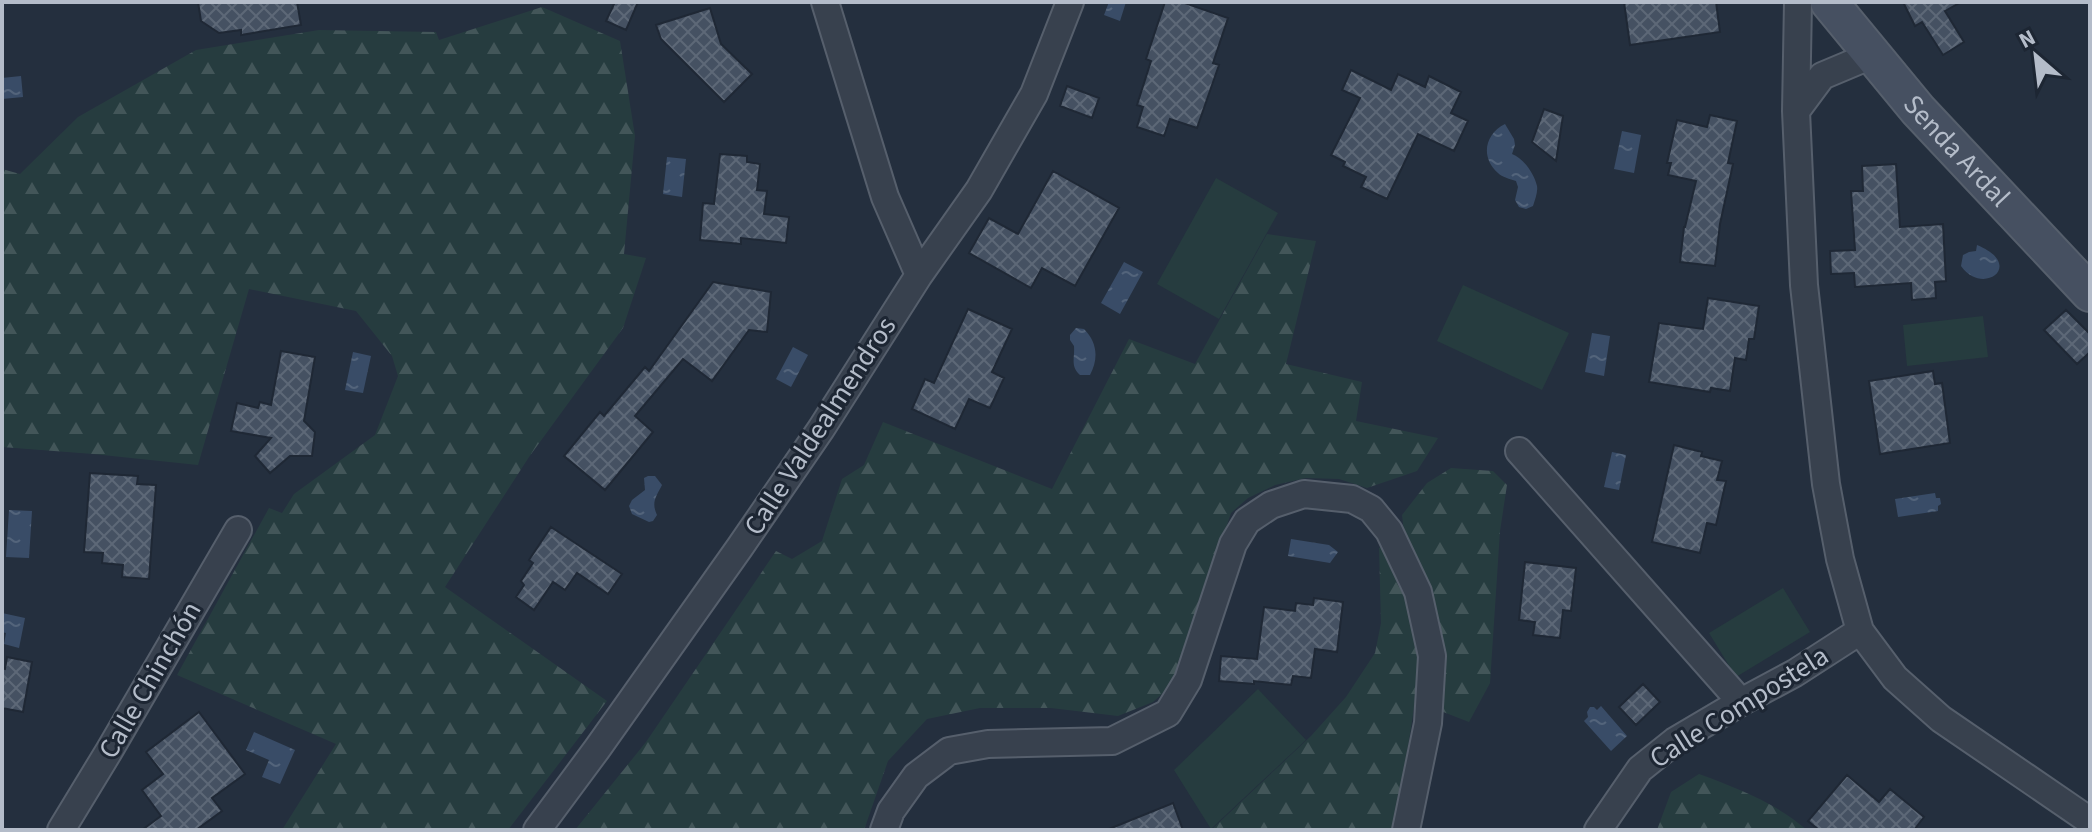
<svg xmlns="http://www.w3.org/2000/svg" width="2092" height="832" font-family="'Source Sans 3',sans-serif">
	<defs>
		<pattern id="forest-firs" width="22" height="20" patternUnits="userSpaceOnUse" patternTransform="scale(2)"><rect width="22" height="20" fill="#263c3f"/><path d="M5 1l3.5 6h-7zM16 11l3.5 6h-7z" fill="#435659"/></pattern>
		<pattern id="water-ripples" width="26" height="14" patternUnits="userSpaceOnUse" patternTransform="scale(2)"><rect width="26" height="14" fill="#394c67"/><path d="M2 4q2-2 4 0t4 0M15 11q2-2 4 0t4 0" fill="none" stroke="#53647b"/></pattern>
		<pattern id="building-cross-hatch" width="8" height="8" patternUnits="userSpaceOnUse" patternTransform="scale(2)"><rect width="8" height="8" fill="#455162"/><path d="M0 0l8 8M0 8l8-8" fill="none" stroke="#5d6877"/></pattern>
	</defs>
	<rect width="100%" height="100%" fill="#242f3e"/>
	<path fill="#263c3f" d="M1216 178 1278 213 1219 319 1157 284Z
		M1463 285 1569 333 1542 390 1437 341Z
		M1983 316 1988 357 1907 366 1903 325Z
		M1783 588 1810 632 1736 677 1709 633Z
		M1258 689 1306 740 1211 829 1174 770Z"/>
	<path fill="url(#forest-firs)" d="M542 7 620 41 635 136 624 254 646 258 623 328 529 457 445 587 607 701 508 830H282L336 744 177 675 269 508 282 513 294 494 375 435 398 376 392 356 356 311 249 289 198 465 93 454 2 447V169L20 174 78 117 196 50 319 30 436 32 439 40Z
		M1267 234 1316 241 1286 364 1362 382 1356 421 1438 438 1417 471 1367 488 1339 479 1306 478 1275 485 1248 498 1231 513 1181 660 1171 686 1153 702 1118 716 1051 708H980L927 719 888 761 864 830H575L646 742 776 551 792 559 822 541 842 479 864 465 883 422 1052 489 1129 339 1195 364Z
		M1451 468 1493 471 1507 485 1500 531 1490 683 1469 722 1415 701 1399 807 1392 830H1211L1311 736 1346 697 1375 653 1381 623 1379 548 1405 540 1402 515 1427 483Z
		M1699 774C1737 788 1776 803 1807 830H1657L1671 792Z"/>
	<path fill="url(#water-ripples)" d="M1109 2H1126L1120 21 1104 15Z
		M21 76 23 97 2 99V78Z
		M1505 124 1514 139 1515 145 1512 154C1523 158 1534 173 1537 186 1538 192 1535 200 1533 206L1526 209 1519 207 1515 200 1518 187 1516 181C1510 179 1502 177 1498 173 1480 157 1485 134 1505 124Z
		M1622 131 1641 135 1634 173 1614 169Z
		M667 157 686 159 682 197 663 194Z
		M1977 245C2026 265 1983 297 1961 266L1963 255 1969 252 1976 251Z
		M1124 262 1143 272 1120 314 1101 303Z
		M1076 328 1084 329C1097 342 1099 358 1090 375H1080C1070 366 1075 358 1074 346L1070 340V335Z
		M1592 333 1610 336 1604 376 1585 372Z
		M793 347 808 355 791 387 776 379Z
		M353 352 371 356 363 393 345 390Z
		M1612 452 1626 455 1619 490 1604 487Z
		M648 476H655L662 485C656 497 651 502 657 515L653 521 649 522 632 514 629 506 632 500 645 490 644 478Z
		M1935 493 1936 498H1940L1941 504 1938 506V511L1898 517 1895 499Z
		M9 510 32 511 29 558 6 557Z
		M1291 539 1329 545 1338 552 1330 563 1288 556Z
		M2 613 25 618 19 648 4 644 6 633 2 632Z
		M1601 706 1627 736 1611 751 1584 721 1588 717 1587 712 1590 707H1594L1597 710Z
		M254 732 295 750 280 784 262 777 269 760 246 750Z"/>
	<path fill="url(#building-cross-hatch)" stroke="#1f2835" stroke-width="2" d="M198 2H297L301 25 241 35V30L219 33 201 21Z
		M615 2H638L626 30 606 21Z
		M1165 2H1182L1228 18 1213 63 1219 65 1197 128 1170 119 1164 136 1137 127 1143 107 1137 105 1151 61 1146 59Z
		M1624 2H1716L1720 32 1630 45Z
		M1903 2H1961L1945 11 1964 42 1943 55 1922 22 1915 26Z
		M710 8 721 44 752 74 724 102 661 39 656 25Z
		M1351 70 1391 90 1398 74 1425 87 1429 76 1461 92 1451 113 1468 121 1454 151 1418 134 1387 199 1361 187 1366 177 1343 166 1345 162 1331 155 1360 98 1342 90Z
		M1067 86 1099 98 1092 118 1060 106Z
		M1544 109 1563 116 1556 161 1532 142Z
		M1710 115 1737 121 1728 163 1733 164 1720 224 1715 266 1680 262 1684 227H1685L1696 181 1668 175 1671 163H1667L1677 120 1707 127Z
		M720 154 747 156V162L760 164 757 190 767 191 764 214 789 217 786 243 741 238V244L700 240 703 203 714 204Z
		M1896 164 1900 227 1943 224 1946 281 1935 282 1936 298 1912 300 1911 283 1855 287 1854 273 1831 274 1830 251 1855 250 1851 191H1863L1862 166Z
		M1053 171 1119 208 1075 286 1042 268 1031 288 969 253 989 218 1018 234Z
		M713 282 771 292 767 332 749 330 712 381 683 359 635 416 653 432 605 490 564 456 600 412 604 416 645 367 649 371Z
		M1708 298 1759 306 1754 339H1749L1746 360 1735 358 1730 391 1711 388 1710 392 1649 382 1659 323 1703 329Z
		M968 309 1012 329 992 372 1004 378 990 408 969 399 955 429 912 409 925 379 934 383Z
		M2066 310 2090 334V352L2077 364 2044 330Z
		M281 351 315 357 304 421 315 432 312 456H290L270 473 255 456 271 438 231 431 237 403 258 408 260 402 271 405Z
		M1933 371 1935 384 1942 383 1950 443 1880 454 1869 381Z
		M1674 445 1702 452 1701 456 1722 461 1717 480 1726 481 1716 525 1707 523 1700 553 1652 542Z
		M90 473 138 476 137 484 156 485 149 579 122 577 123 565 102 563 103 553 84 552Z
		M551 527 622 574 608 594 577 573 565 590 553 582 534 610 516 597 524 585 521 581 533 563 529 560Z
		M1525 562 1576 568 1571 611 1563 610 1560 638 1533 635 1535 622 1519 620Z
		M1314 598 1343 602 1337 652 1315 649 1311 678 1293 676 1291 685 1254 681V684L1219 681 1221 656 1257 659 1264 607 1295 611 1296 603 1313 605Z
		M7 657 32 662 23 712 2 708V668L5 669Z
		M1643 684 1660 702 1636 725 1619 707Z
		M199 712 245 774 212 798 222 811 196 830H142L161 816 142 790 163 774 146 752Z
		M1847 775 1879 802 1890 789 1924 817 1914 830H1819L1808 821Z
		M1173 803 1183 830H1109V829Z"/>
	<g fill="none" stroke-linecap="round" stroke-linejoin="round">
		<g stroke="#565f6c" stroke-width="30">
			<path id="street" d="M825 2 885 197 919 275
				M1798 2 1796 111 1804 285 1826 484 1840 559 1860 631 1895 678 1941 719 2090 821
				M1796 111 1822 76 1872 55
				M1519 451 1741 702
				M61 830 109 751 238 530
				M537 830 597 749 740 547 821 429 919 275 979 190 1034 94 1070 2
				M884 830 891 811 916 776 949 751 988 744 1112 741 1168 713 1188 680 1233 544 1247 521 1271 505 1304 494 1352 499 1371 509 1389 531 1418 592 1432 656 1428 723 1406 830
				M1598 830 1640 769 1675 741 1741 702 1795 673 1860 631"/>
		</g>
		<g stroke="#565f6c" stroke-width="40">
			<g id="secondary">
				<path id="s1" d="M1829 2 1918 110 2090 293"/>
			</g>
		</g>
		<use href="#street" stroke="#38414e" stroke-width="26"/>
		<use href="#secondary" stroke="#465061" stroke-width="36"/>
	</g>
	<g text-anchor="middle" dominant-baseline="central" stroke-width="6" stroke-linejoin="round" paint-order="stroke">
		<g font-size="28" fill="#b4bcc9" stroke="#1d2633">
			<text stroke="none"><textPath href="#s1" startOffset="196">Senda Ardal</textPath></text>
			<text transform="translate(820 426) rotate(-57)">Calle Valdealmendros</text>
			<text transform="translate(150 680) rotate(-60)">Calle Chinchón</text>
			<text transform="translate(1739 707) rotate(-32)">Calle Compostela</text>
		</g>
	</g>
	<rect width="2092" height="832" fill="none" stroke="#b4bcc9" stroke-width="8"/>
	<g transform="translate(2036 56) rotate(332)" stroke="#1d2633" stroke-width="6" paint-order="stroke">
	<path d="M0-6L14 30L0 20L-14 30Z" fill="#b4bcc9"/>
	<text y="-12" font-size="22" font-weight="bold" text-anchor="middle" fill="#b4bcc9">N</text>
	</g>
</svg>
